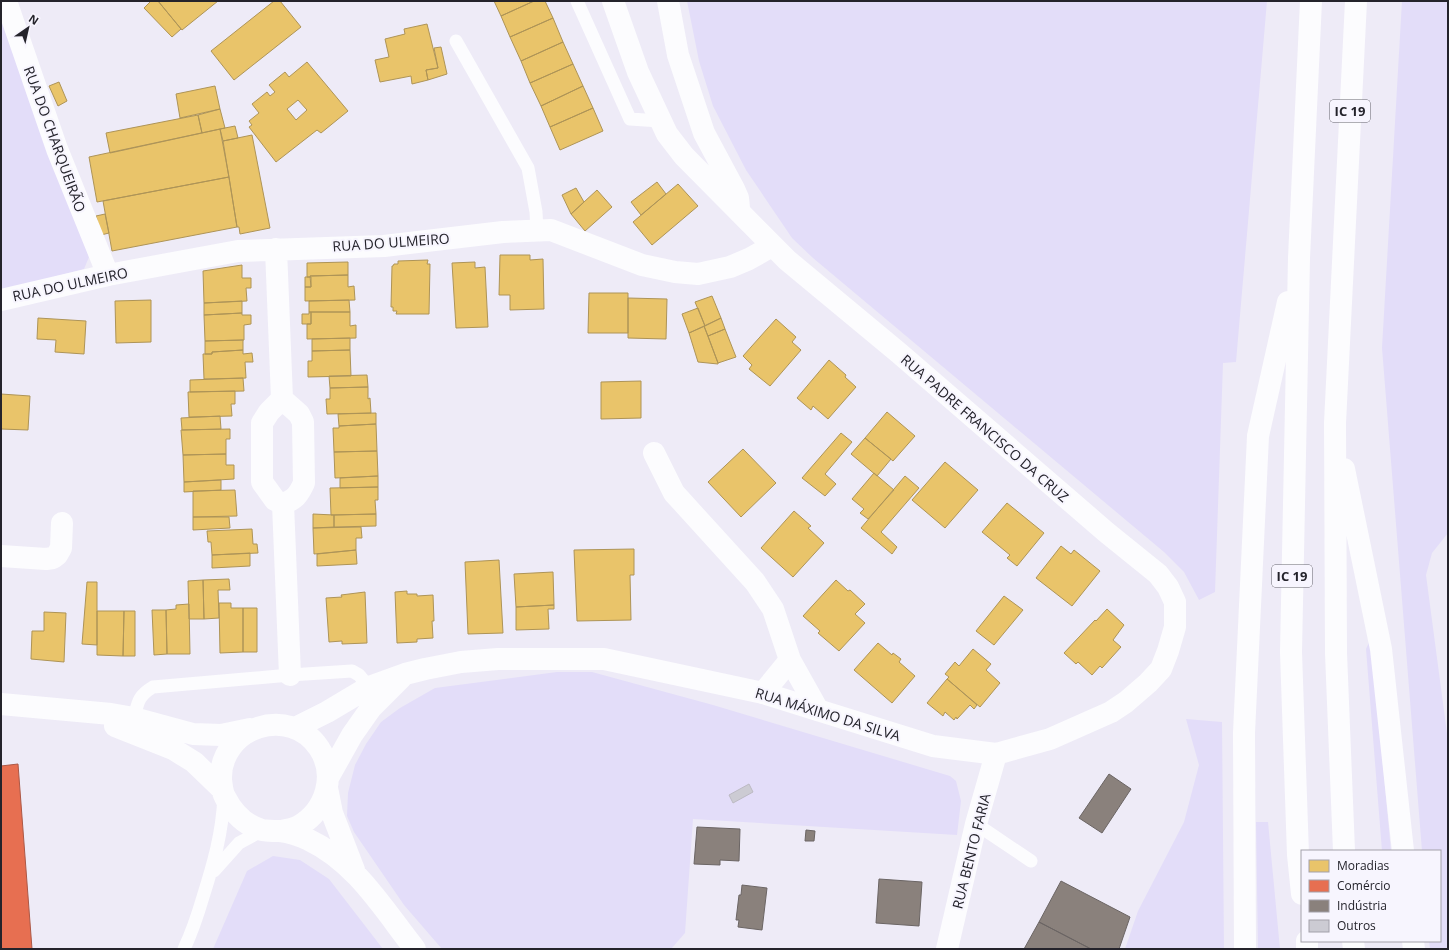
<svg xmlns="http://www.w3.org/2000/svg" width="1449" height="950" font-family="'Open Sans',sans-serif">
	<rect width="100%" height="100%" fill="#eeebf7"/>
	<path fill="#e3ddf9" d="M687 1H1267L1236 362 1223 363 1215 592 1199 600 1184 572 1164 552 813 258 792 238 746 170 713 106 699 61Z
		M1402 1H1448V533L1432 553 1426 575 1448 741V949H1430L1429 941H1440V851H1422L1382 348Z
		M1 12 89 257 84 269 1 291Z
		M1371 638 1391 851H1382L1366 649Z
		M557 672H592L713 705 950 776 956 781 961 801 957 835 693 819 685 933 671 949H442L404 905 354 832 347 816 348 793 355 765 366 744 381 722 400 708 435 688Z
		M1186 719 1222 722 1224 949H1125L1138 911 1184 822 1199 765Z
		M1256 822H1268L1280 949H1258Z
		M273 856 300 860 329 879 383 949H213L247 871Z"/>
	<path fill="#e9c46a" stroke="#ae9457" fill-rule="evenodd" d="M151 1H158L181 29 172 37 144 8Z
		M158 1H218L182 30Z
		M274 1H280L301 27 234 80 211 51Z
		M494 1H534L501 16Z
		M534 1H545L553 18 510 37 501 16Z
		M553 18 563 42 521 61 510 37Z
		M427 24 438 68 426 70 428 80 412 84 411 76 380 82 375 60 389 57 385 39 405 34 404 29Z
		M563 42 573 64 530 83 521 61Z
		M441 47 447 74 428 80 426 70 438 68 434 48Z
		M307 62 348 111 321 133 317 130 276 162 249 127 252 125 249 121 259 113 252 104 267 92 270 96 275 92 269 85 285 72 289 77ZM298 100 307 110 296 120 287 109Z
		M573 64 583 86 541 106 530 83Z
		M59 82 67 101 58 106 49 86Z
		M215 86 220 109 180 118 176 94Z
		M583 86 593 108 550 127 541 106Z
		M593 108 603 131 560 150 550 127Z
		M220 109 225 128 202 133 198 115Z
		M198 115 202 133 110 153 106 133Z
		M235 126 238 138 223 141 220 129Z
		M220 129 229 177 97 202 89 157Z
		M252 135 270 228 240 234 239 227H237L223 141Z
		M229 177 237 227 112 251 103 201Z
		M657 182 666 194 641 215 631 202Z
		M678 184 698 206 652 245 633 222Z
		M576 188 584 202 571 214 562 195Z
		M597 190 612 207 585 231 571 214Z
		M105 214 109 233 101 235 96 216Z
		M500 255H530V260L543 259 544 309 510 310V295H499Z
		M428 260 427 264H430L429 314H396L397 311H393V307H391L392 266H393L394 264H398V261Z
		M348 262V275L310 276 311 277H307V263Z
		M475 262V268L485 267 488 327 456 328 452 263Z
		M242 265V278H251V288H246L247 301 204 303 203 271Z
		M348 275V287L354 286 355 300 305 301V287H311L310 276Z
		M305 277H311V287H305Z
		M589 293H628V333H588Z
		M712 296 721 318 705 326 695 302Z
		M628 298 667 299 666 339 628 338Z
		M151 300V342L116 343 115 301Z
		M349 300 350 312H309V301Z
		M242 301V313L204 315V303Z
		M698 308 705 326 689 333 682 314Z
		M309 312H311V324H302V314H309Z
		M311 312H350V326L356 325V338L307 339V324H311Z
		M242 313V315H251V324L244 325V340L205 341 204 315Z
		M38 318 86 321 84 354 55 352 56 340 37 339Z
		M721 318 725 329 708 336 704 326Z
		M776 319 796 337 792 342 801 350 770 386 749 369 752 365 743 356Z
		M704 326 718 363V364L698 362 689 333Z
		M725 329 736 357 718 363 708 336Z
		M350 338V350L312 351V339Z
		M243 340V350L212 352V354H205V341Z
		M243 350V354L252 353 253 362H245L246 378 204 379 203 354H212V352Z
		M350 350 351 376 308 377V361H312V351Z
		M829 360 846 375 845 377 856 387 828 419 813 406 811 410 797 398Z
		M367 375 368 387 330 388 329 376Z
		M243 378 244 391 190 392V380Z
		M641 381V418L601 419V382Z
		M368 387V399L370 398 371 413 327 414 326 399H330V388Z
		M235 391V404H231L232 416 189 417 188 392Z
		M1 394 30 396 28 430 1 429Z
		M887 412 915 436 893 461 865 438Z
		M376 413V424L339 426 338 414Z
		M220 416 221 429 182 430 181 418Z
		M376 424 377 451 334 452 333 428H339V426Z
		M230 429V439H226V454L183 455 181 430Z
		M841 433 852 442 825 474 836 484 825 496 802 478Z
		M865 438 891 459 877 476 851 454Z
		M743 449 776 483 741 517 708 482Z
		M377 451 378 476 335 478 334 452Z
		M226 454V465H234V479L184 482 183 455Z
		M945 462 978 490 945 528 912 500Z
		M874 473 894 490 868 519 860 513 864 509 852 499Z
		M378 476V487L340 488V478Z
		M905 476 919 488 881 532 897 547 892 554 861 528Z
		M221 480V490L184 492V482Z
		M378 487V500H375L376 514 331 515 330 488Z
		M235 490 237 516 193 517V491Z
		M1007 503 1044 533 1017 566 1007 558 1010 555 982 532Z
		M794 511 811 526 808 528 824 543 793 577 761 548Z
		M313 514 334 515V527L313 528Z
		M376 514V526L334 527V515Z
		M193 517H229L230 528 193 530Z
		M361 527 362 538H356V550L314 554 313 528Z
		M252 529 253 544H257L258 553 212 555 211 542H208L207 531Z
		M1061 546 1071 554 1074 550 1100 571 1072 606 1036 578Z
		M634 549V575H630L631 620 577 621 574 550Z
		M356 550 357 564 317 566V554Z
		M250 553V566L212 568V555Z
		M499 560 503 633 468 634 465 562Z
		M553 572 554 605 516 607 514 574Z
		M229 579 230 590H218L219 618 204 619 203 580Z
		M203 580 204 619H189L188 581Z
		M836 580 848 591 850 590 865 604 855 614 865 623 839 651 818 633 820 631 803 616Z
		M87 582H97V645L82 644Z
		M407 591V594H417V596L433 595 434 621H432L433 638 417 639V642L397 643 395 592Z
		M365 592 367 643 342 644V641L329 642 326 598 342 597 341 595Z
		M1004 596 1023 610 994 645 976 631Z
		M219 603H231V608H243V652L220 653Z
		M189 604 190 654H167L166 610 176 609V605Z
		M554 605V609H548L549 629 516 630V607Z
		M243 608H257V652H243Z
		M1107 609 1124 625 1113 640 1121 647 1102 668 1100 666 1092 675 1078 662 1076 664 1064 653 1095 620 1096 621Z
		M152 610H166L167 654 154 655Z
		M97 611H124L123 656 97 655Z
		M124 611H135V656H123Z
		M44 612 66 613 64 662 31 659 32 631H44Z
		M878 643 892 655 893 653 901 659 899 662 915 676 892 703 854 670Z
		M973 649 991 664 986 670 1000 683 980 707 947 679 949 677 945 674 955 662 959 666Z
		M947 679 977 705 974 709 970 705 957 719 956 717 954 720 945 712 943 716 927 703Z"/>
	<path fill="#e76f51" stroke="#ac5846" d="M18 764 32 949H1V766Z"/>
	<path fill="#8a817c" stroke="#6b6564" d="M1109 774 1131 789 1102 833 1079 818Z
		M697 827 740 829 739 861 720 860V865L694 864Z
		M806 830 815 831 814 841H805Z
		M879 879 922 882 919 926 876 923Z
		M1061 881 1130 917 1119 949H1091L1039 922Z
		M742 885 767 888 762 930 738 927 739 920H736L739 895H741Z
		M1039 922 1091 949H1024Z"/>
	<path fill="#cccbd3" stroke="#bcbac3" d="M749 784 753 792 733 803 729 795Z"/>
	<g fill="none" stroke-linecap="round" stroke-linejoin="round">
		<path stroke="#fcfcfe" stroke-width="13" d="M577 1 630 119 660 121
			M456 41 528 168 536 212 537 231
			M134 718C138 702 138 696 153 687L290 675 352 671 359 675 369 687
			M976 824 1031 861
			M214 871 239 843 263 830
			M184 949C192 932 198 914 203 897 214 862 222 834 224 797"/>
		<path stroke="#fcfcfe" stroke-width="22" d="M6 1 57 149 108 275
			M276 249 282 399
			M1 300 108 275 238 251 384 246 503 232 551 230 642 265 675 272 698 274 730 267 749 259 772 246
			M282 399 299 414 303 422 304 483C298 496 295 499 283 504L275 500 262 482V423L269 412Z
			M654 453 674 493 755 582 773 609 790 660 818 710
			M283 504 290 675
			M1 556 46 559 53 558 57 555 61 548 62 523
			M763 693 790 660
			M947 949 976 824 996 754"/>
		<path stroke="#fcfcfe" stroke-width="22" d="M668 1 678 55 704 133 734 189 738 198 739 208
			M1 704 111 714 134 718 193 734 221 735 250 729
			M115 726 173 749 194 762 222 789
			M295 728 327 712 369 687 405 674 425 669 461 662 498 659H604L763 693 933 746 996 754 1050 739 1111 712 1126 702 1148 683 1161 669 1168 651 1175 627V602L1168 587 1158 574 1106 532 899 353 787 260 684 156 667 134 638 72 613 1
			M328 778 352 735 371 708 401 678
			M327 788 332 813 354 870
			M281 831C287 830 294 829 299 826 326 810 337 775 319 748 290 704 219 727 221 780 222 786 222 792 225 797 233 813 244 825 262 830 267 831 274 831 280 831 289 832 301 836 309 840 356 862 384 910 415 949"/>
		<path stroke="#fcfcfe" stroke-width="22" d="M1344 469 1381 649 1403 851
			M1344 851 1336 653 1335 423 1356 1
			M1302 894 1298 855 1291 652 1299 258 1311 1
			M1307 941V949
			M1353 941 1354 949
			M1413 941 1414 949
			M1245 949 1244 733 1258 436 1288 302"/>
	</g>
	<g text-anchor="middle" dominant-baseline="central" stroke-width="4" stroke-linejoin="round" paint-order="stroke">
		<g fill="#f7f5fe" stroke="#63626a" stroke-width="1">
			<rect x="1330" y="100" width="40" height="22" rx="3"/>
			<rect x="1272" y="565" width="40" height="22" rx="3"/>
		</g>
		<g font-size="13" font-weight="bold" fill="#24232b">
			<text x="1350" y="111">IC 19</text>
			<text x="1292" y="576">IC 19</text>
		</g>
		<g font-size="14" fill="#24232b" stroke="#f7f5fe">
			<text transform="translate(55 139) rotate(70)">RUA DO CHARQUEIRÃO</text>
			<text transform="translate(391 242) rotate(-4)">RUA DO ULMEIRO</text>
			<text transform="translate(70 284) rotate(-12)">RUA DO ULMEIRO</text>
			<text transform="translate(985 428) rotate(41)">RUA PADRE FRANCISCO DA CRUZ</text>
			<text transform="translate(828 714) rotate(17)">RUA MÁXIMO DA SILVA</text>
			<text transform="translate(971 851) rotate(-76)">RUA BENTO FARIA</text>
		</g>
	</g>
	<rect width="1449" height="950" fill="none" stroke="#24232b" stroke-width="4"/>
	<rect x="1301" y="850" width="140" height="92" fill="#f7f5fe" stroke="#a3a1aa"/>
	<rect x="1309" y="860" width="20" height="12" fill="#e9c46a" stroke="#a3a1aa"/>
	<text x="1337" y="870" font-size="12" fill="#24232b">Moradias</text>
	<rect x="1309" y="880" width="20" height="12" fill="#e76f51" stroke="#a3a1aa"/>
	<text x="1337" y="890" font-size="12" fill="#24232b">Comércio</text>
	<rect x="1309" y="900" width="20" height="12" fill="#8a817c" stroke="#a3a1aa"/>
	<text x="1337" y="910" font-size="12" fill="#24232b">Indústria</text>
	<rect x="1309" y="920" width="20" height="12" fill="#cccbd3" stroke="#a3a1aa"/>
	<text x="1337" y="930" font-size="12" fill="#24232b">Outros</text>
	<g transform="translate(28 28) rotate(34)" stroke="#f7f5fe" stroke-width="3" paint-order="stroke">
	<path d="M0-3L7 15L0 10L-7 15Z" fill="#24232b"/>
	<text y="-6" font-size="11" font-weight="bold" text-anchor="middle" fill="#24232b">N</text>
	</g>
</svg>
